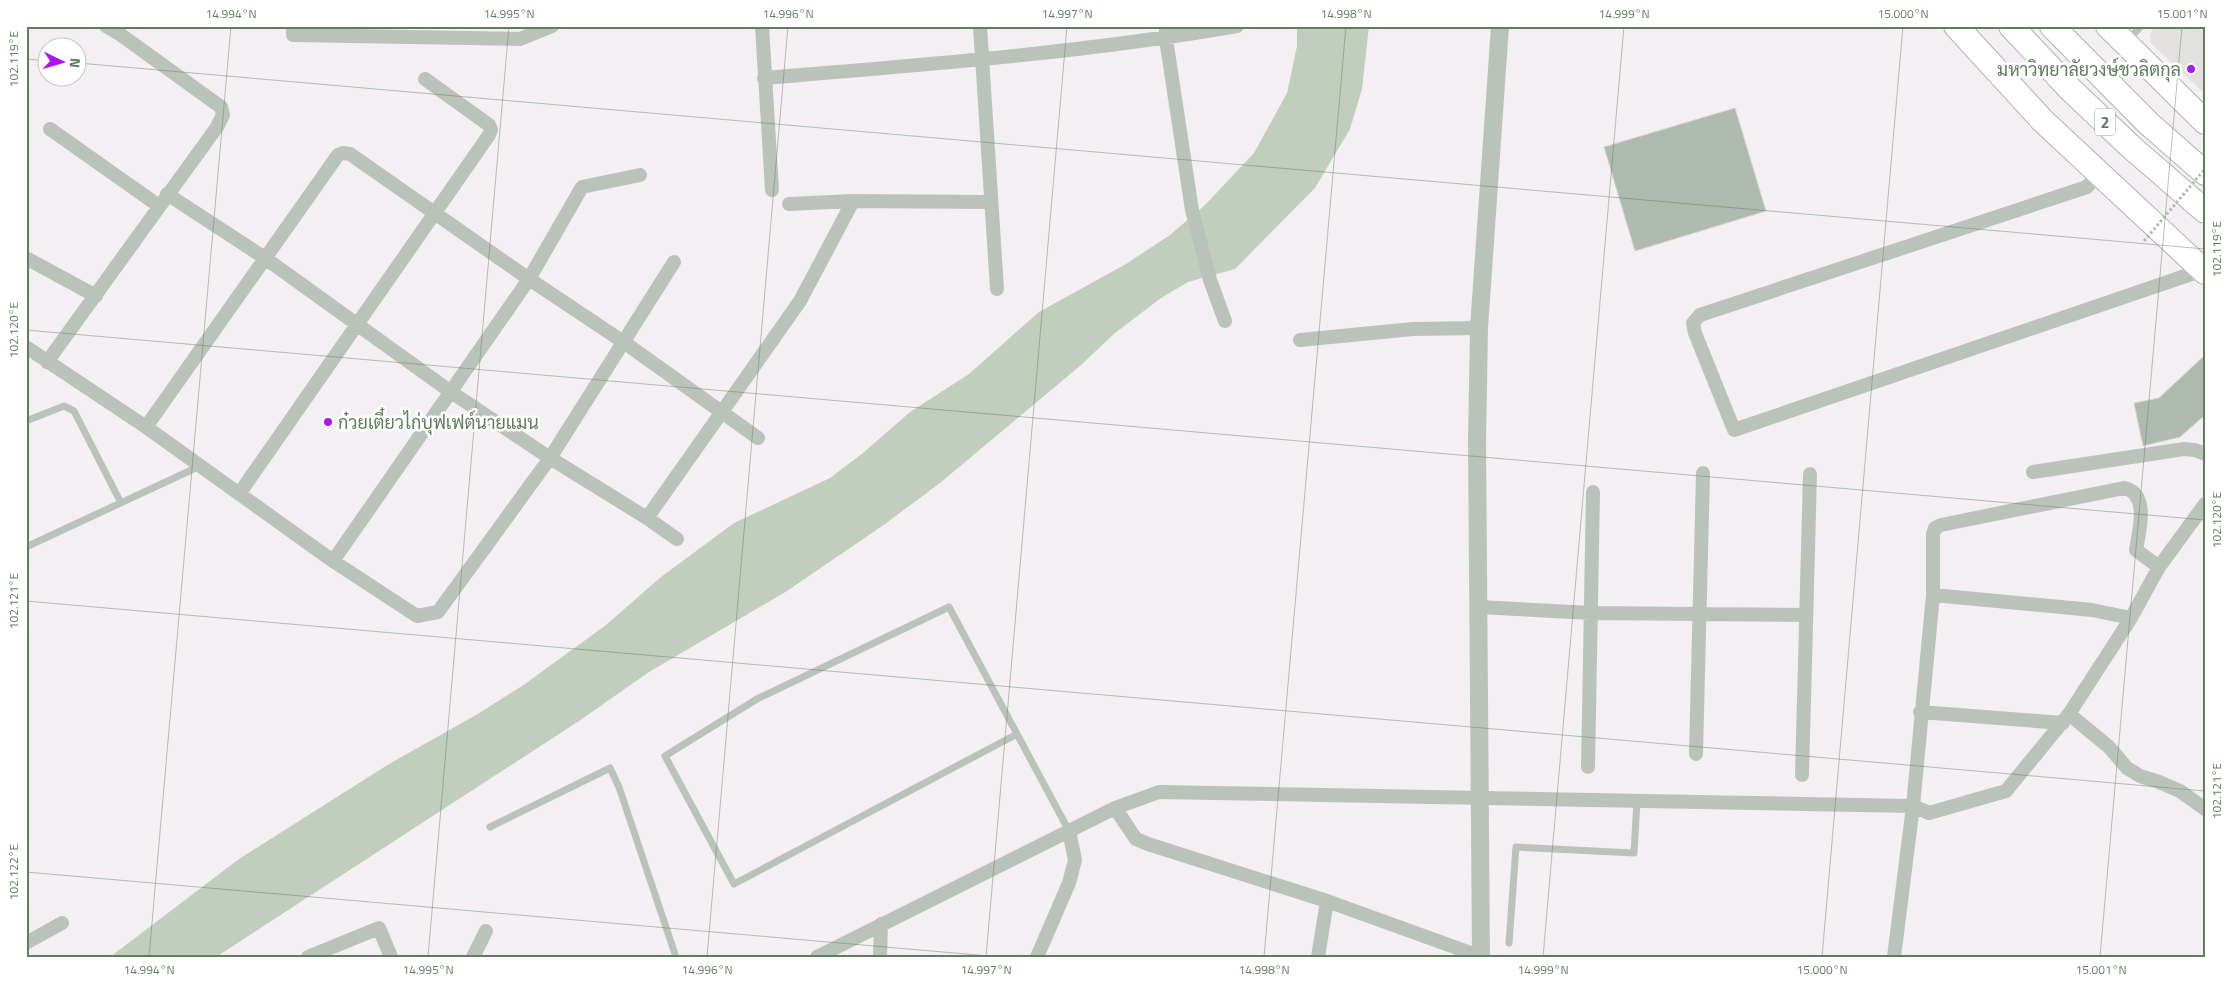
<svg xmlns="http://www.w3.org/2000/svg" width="2231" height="983" font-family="'Titillium Web',Sarabun,sans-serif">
	<rect width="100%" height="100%" fill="#f4eff2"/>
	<path fill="#e2e1e0" d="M2150 26H2205V94L2151 43 2150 34 2153 31Z"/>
	<path fill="#c1cdbd" d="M1297 26H1369L1362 89 1350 129 1315 188 1235 269 1188 282 1161 298 1115 333 1081 365 940 483 885 524 787 591 649 672 579 721 216 957H110L239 859 389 764 476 715 525 684 606 625 661 577 734 523 830 478 863 453 910 412 969 374 1039 312 1126 264 1170 235 1205 205 1254 153 1287 93 1297 46Z"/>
	<path fill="#afbaae" stroke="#d5d3d4" d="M1735 108 1766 211 1635 251 1604 147Z
		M2205 355V415L2180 437 2143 446 2134 403 2159 398Z"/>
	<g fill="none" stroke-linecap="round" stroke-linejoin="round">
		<g stroke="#aeb6ad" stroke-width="26">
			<path id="trunk" d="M1956 26 2043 121 2205 272
				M2011 26 2069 88 2131 147 2205 211
				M2052 26 2148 123 2205 173
				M2108 26 2205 122"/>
		</g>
		<path stroke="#bac3ba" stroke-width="7" d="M2128 40 2141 26
			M26 421 64 406 74 411 121 503
			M26 547 200 466
			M1017 734 734 884 665 756 757 699 949 607 1069 831
			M490 827 610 768 619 787 676 957
			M1509 943 1516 847 1634 853 1637 801"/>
		<path stroke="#bac3ba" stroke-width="14" d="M293 26V35L520 39 552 26
			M762 26 772 190
			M980 26 997 289
			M1166 26V39L1192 210 1210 280 1225 321
			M764 78C922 65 1081 53 1237 26
			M50 129 159 206
			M2099 173 2087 187 1700 315 1693 323 1695 333 1734 430 2203 270
			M167 194 265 258 451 392 550 458 647 518 677 539
			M789 204 853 201 990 202
			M26 258 96 296
			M1300 340 1413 329 1479 328
			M26 347 146 427 333 561 417 616 438 612 550 458 674 262
			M47 362 217 127 223 115 221 107 121 35 106 26
			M146 427 338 155 343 153 350 154 529 279 625 343 758 438
			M2033 472 2184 449 2195 450 2205 454
			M239 494 489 135 491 130 489 125 425 79
			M647 518 800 301 853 201
			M333 561 529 279 582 187 640 175
			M1933 595 2092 610 2131 618
			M1479 607 1591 613 1806 615
			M1920 712 2063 723
			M2069 714 2109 747 2127 768 2140 776 2159 782 2180 791 2205 809
			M1696 754 1703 473
			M1588 767 1593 492
			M1802 775 1810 474
			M1115 808 1136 839 1148 844 1327 901 1482 957
			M26 943 62 923
			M308 957 379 928 391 957
			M473 957 486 931
			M817 957 1115 808 1159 792 1913 806 1929 813 2006 791 2069 714 2131 618 2159 567 2205 504
			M880 957 881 924
			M1037 957 1069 883 1075 860 1069 831
			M1318 957 1327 901
			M1894 957 1913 806 1933 595V534L1935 528 1941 525 2124 488C2150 493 2139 532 2136 550L2159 567"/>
		<path stroke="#bac3ba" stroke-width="18" d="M1481 957 1477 441 1479 328 1500 26"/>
		<use href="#trunk" stroke="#fff" stroke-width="24"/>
		<path stroke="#b3bab2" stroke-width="3" stroke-dasharray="2.5 2.5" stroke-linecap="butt" d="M2144 241 2205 169"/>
	</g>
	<path fill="none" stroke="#607d5d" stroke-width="1" stroke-opacity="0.45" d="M26 59 48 61M78 63 2205 249M26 330 2205 520M26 601 2205 791M26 872 1000 957M149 957 231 26M428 957 509 26M707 957 788 26M986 957 1067 26M1264 957 1346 26M1543 957 1624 26M1822 957 1903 26M2100 957 2182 26"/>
	<g fill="#ae15ef" stroke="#fff" stroke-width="2">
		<circle cx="2191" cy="69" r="5"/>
		<circle cx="328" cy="422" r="5"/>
	</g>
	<g text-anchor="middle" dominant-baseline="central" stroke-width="5" stroke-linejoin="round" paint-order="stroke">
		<rect fill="#fff" stroke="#90a48e" stroke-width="1" x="2095" y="108.5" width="20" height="27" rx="4"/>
		<g font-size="16" font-weight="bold" fill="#607d5d">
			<text x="2105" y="122">2</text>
		</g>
		<g font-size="18" fill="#607d5d" stroke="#fff" text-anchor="end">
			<text x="2181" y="69">มหาวิทยาลัยวงษ์ชวลิตกุล</text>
			<text x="338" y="422" text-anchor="start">ก๋วยเตี๋ยวไก่บุฟเฟต์นายแมน</text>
		</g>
	</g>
	<rect width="2231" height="983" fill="none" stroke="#ffffff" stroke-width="55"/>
	<g transform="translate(62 62) rotate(95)"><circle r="24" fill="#ffffff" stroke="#bfcbbe"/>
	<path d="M0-4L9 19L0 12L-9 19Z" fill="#ae15ef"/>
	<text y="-8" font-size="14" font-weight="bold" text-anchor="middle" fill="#607d5d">N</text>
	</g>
	<rect x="28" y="28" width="2176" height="928" fill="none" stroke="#607d5d" stroke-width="2"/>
	<g font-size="12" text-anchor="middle" fill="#607d5d">
		<text x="231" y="18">14.994°N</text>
		<text x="509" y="18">14.995°N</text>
		<text x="788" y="18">14.996°N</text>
		<text x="1067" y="18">14.997°N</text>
		<text x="1346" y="18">14.998°N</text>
		<text x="1624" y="18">14.999°N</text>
		<text x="1903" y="18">15.000°N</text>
		<text x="2182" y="18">15.001°N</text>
		<text transform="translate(14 59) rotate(-90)" y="4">102.119°E</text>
		<text transform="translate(2217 249) rotate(-90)" y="4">102.119°E</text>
		<text transform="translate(14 330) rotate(-90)" y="4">102.120°E</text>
		<text transform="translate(2217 520) rotate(-90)" y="4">102.120°E</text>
		<text transform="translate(14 601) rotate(-90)" y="4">102.121°E</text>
		<text transform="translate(2217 791) rotate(-90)" y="4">102.121°E</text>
		<text transform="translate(14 872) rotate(-90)" y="4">102.122°E</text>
		<text x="149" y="974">14.994°N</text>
		<text x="428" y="974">14.995°N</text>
		<text x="707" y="974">14.996°N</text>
		<text x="986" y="974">14.997°N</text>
		<text x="1264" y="974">14.998°N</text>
		<text x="1543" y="974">14.999°N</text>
		<text x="1822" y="974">15.000°N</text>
		<text x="2101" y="974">15.001°N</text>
	</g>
</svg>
